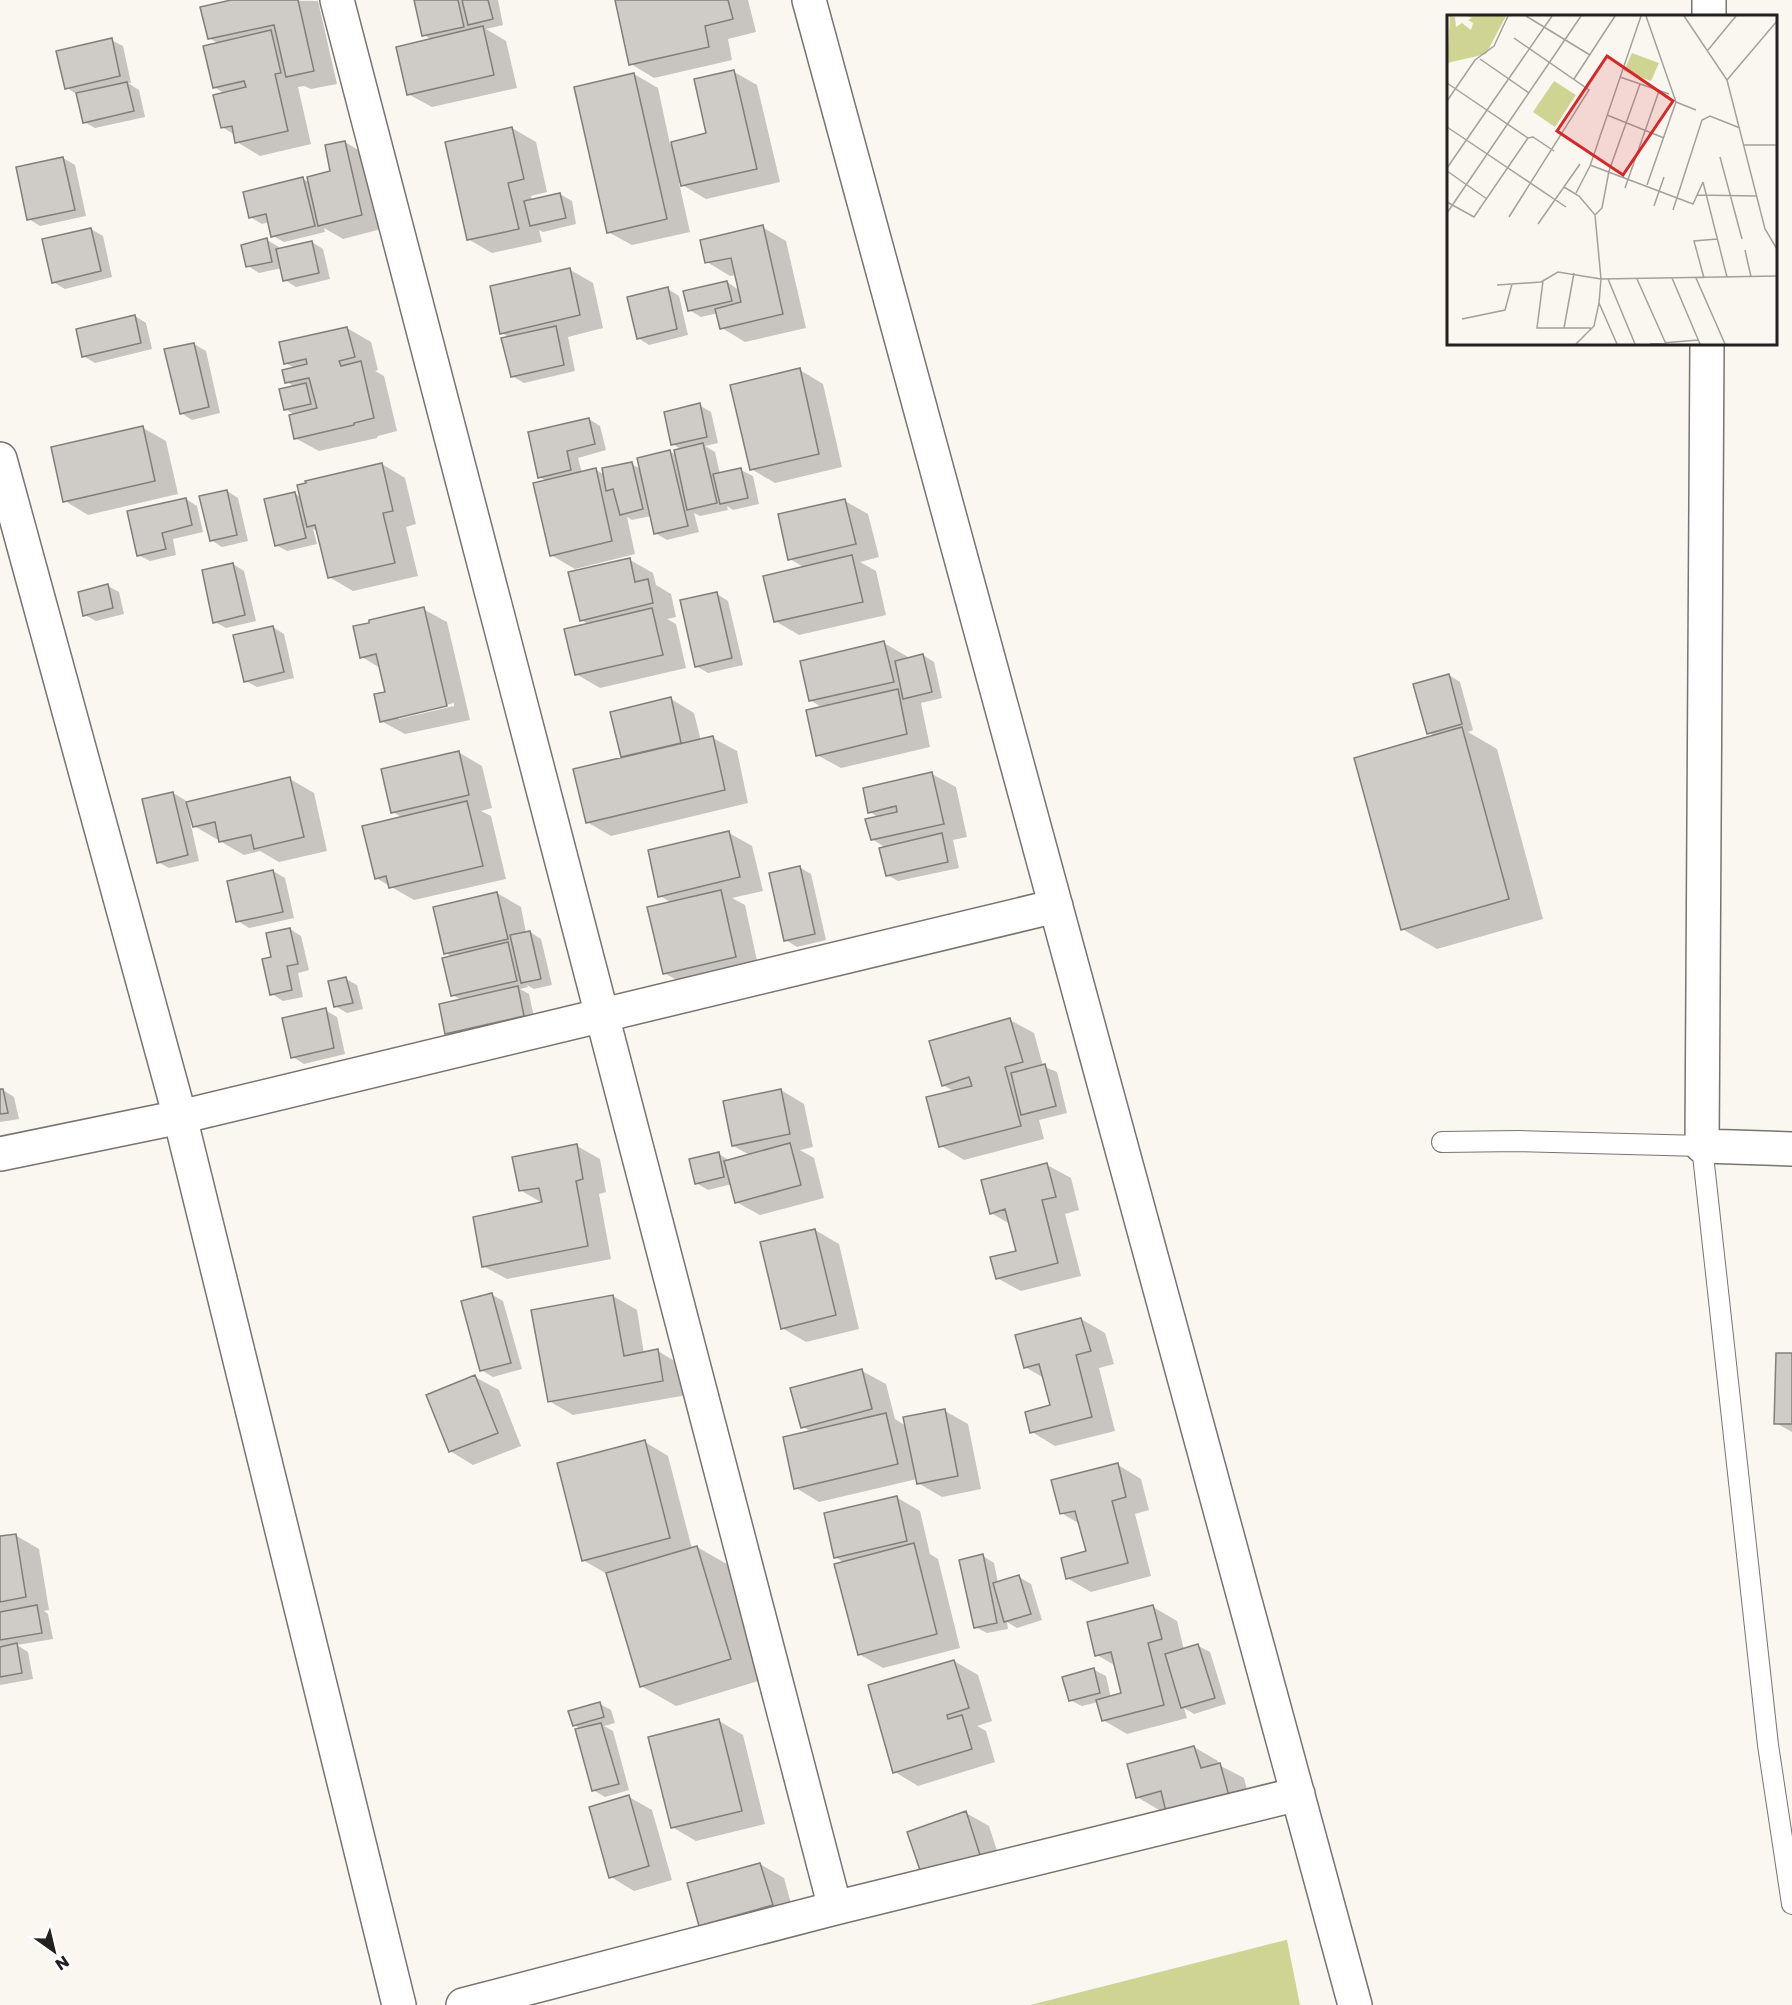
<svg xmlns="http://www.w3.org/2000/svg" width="1792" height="2005" font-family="Poppins,sans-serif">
	<rect width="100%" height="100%" fill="#faf6f0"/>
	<path fill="#d0d493" d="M1287 1940 1300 2005H1030L1286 1940Z"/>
	<path fill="#0003" fill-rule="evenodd" d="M238 0 318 1 337 84 311 89 304 86 298 87 311 144 260 156 237 142 235 135 222 127 225 94 214 87 219 44 209 38Z
		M416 0H498L503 25 486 29 506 41 517 88 432 107 408 94 432 40 424 35Z
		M616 0H748L756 32 728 39 732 60 654 78 631 64Z
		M111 40 123 46 131 83H128L139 90 145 117 95 128 84 122 78 95 67 88Z
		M734 72 757 85 780 182 706 199 679 183 690 232 632 245 608 232 634 74 658 88 670 144 708 134Z
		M512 128 536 142 547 192 531 196 532 201 560 194 572 201 576 224 543 232 539 230 542 242 492 253 468 239Z
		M345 142 368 156 385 228 343 239 324 228 325 232 284 242 273 236 269 222 262 224 250 217 303 179 310 183 332 172Z
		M63 158 75 165 86 216 40 226 29 219Z
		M762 227 786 241 806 328 745 342 722 328 718 313 701 317 689 310 727 282 739 290 736 275 730 276 707 262Z
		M91 229 103 236 112 277 65 289 53 282Z
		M267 240 279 247V250L312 242 323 249 330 279 296 287 285 280 282 268 259 273 248 266Z
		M569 269 593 283 603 328 568 337 575 371 524 383 512 376 510 338 502 333Z
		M668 289 679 296 688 335 649 345 638 338Z
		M135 316 146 323 152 349 95 363 83 356Z
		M347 328 371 342 378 370 375 371 384 376 397 431 378 436 377 438 319 451 295 438V415L285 409 295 387 287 382 295 368 285 363Z
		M194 344 206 351 220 413 192 420 181 413Z
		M800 370 823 384 842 467 775 483 751 469Z
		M699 405 711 412 718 443 705 446 715 452 720 474 741 470 753 476 759 504 733 510 727 506 728 510 700 516 694 513 699 532 667 540 655 533 651 516 632 520 627 517 635 554 575 569 551 555 547 481 539 477 589 419 600 426 606 450 578 458 582 473 596 470 605 475 631 464 641 469 670 452 677 455 682 450 673 444Z
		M143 428 166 441 178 494 88 515 65 501Z
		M382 464 405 478 416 524 406 527 418 576 353 591 329 577 319 532 313 529 317 544 287 551 276 545 295 494 302 498Z
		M227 491 238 498 248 541 222 547 211 540Z
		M186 499 197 506 203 532 173 539 176 555 150 561 138 555Z
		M845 501 868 514 879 557 860 562 876 571 886 615 799 635 775 621 805 568 790 559Z
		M630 560 653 573 656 585 671 594 676 617 667 619 676 624 686 668 600 688 576 674 590 625 581 620Z
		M233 564 244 571 256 621 226 628 215 622Z
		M108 586 119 592 124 614 96 621 85 615Z
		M717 594 728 601 743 665 708 673 696 666Z
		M423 609 447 622 470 720 405 734 381 721 387 693 380 668 362 657ZM454 703V706L399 719V716Z
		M273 627 284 634 294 678 257 687 246 681Z
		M884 643 908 657V659L923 655 934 662 942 698 921 703 930 747 841 768 817 755 823 708 810 700Z
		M1449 675 1460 682 1473 730 1468 732 1497 749 1543 919 1437 949 1402 929 1435 736 1429 733Z
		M671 699 694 713 701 741 713 738 737 751 748 803 611 836 587 822 623 759 612 713Z
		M458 752 482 766 492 808 481 811 491 816 506 879 414 900 376 878 403 818 393 812Z
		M932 774 956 787 967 837 953 840 959 868 898 881 887 875 886 848 872 839 879 818 870 812Z
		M290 779 314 793 327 851 279 862 260 851 244 855 194 826 189 807 187 808 199 861 169 868 158 862 173 793 185 800 186 804Z
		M729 833 752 846 763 891 732 898 745 905 759 970 688 986 664 973 672 903 660 896Z
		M799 867 811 874 826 940 797 947 786 940Z
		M273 871 285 878 294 918 249 928 238 921Z
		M497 893 521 907 526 933 530 932 541 939 552 985 534 989 527 985 528 987 520 989 529 994 535 1022 458 1040 447 1033 462 1000 452 995V957L446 953Z
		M290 929 301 936 309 970 298 973 303 997 283 1001 272 994 273 958Z
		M346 979 357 985 363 1009 347 1013 335 1006Z
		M325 1010 337 1017 345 1054 304 1064 293 1057Z
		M1010 1020 1034 1033 1043 1066 1057 1072 1067 1113 1039 1120 1044 1139 964 1160 941 1146 955 1092 943 1085Z
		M3 1090 14 1097 19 1119 0 1122V1091Z
		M781 1090 804 1104 813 1147 800 1150 814 1158 824 1198 760 1215 736 1202 732 1184 708 1190 696 1183 719 1154 730 1161 750 1155 733 1146Z
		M577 1146 600 1159 606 1192 599 1194 611 1259 507 1279 483 1266 544 1204 520 1190Z
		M1047 1165 1071 1178 1079 1210 1065 1214 1081 1276 1021 1291 997 1278 1017 1252 1010 1224 991 1213Z
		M815 1230 839 1244 859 1329 806 1342 782 1328Z
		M491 1294 503 1301 522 1369 493 1377 481 1370Z
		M613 1296 637 1310 644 1354 658 1351 681 1365 687 1395 573 1415 549 1401Z
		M1081 1319 1105 1333 1114 1364 1099 1368 1115 1431 1055 1446 1032 1432 1052 1406 1044 1378 1025 1367Z
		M1792 1354V1432L1776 1423Z
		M862 1371 886 1384 895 1419 906 1426 945 1411 968 1424 981 1489 942 1497 918 1483 917 1479 819 1502 796 1488 812 1432 803 1427Z
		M475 1377 499 1390 521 1446 473 1465 450 1451Z
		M645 1442 668 1456 692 1549 697 1547 732 1567 765 1679 676 1706 641 1686 607 1574 583 1560Z
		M1118 1465 1141 1479 1149 1510 1135 1514 1151 1576 1091 1592 1067 1578 1087 1552 1080 1524 1061 1513Z
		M896 1497 920 1511 930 1554 938 1559 960 1648 883 1668 859 1654 845 1563 835 1557Z
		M15 1535 39 1549 49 1610 44 1611 48 1614 53 1639 17 1645 28 1652 33 1679 0 1685V1648H3L0 1646V1538Z
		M983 1556 994 1563 998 1583 1019 1577 1031 1584 1042 1620 1017 1628 1007 1622 1008 1629 987 1633 975 1627Z
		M1153 1607 1177 1621 1184 1650 1198 1646 1210 1652 1226 1704 1194 1714 1184 1708 1187 1718 1127 1734 1103 1720 1098 1702 1082 1706 1070 1700 1094 1670 1106 1676 1111 1698 1123 1694 1116 1666 1097 1655Z
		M954 1661 978 1675 992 1721 977 1726 986 1731 995 1762 918 1786 895 1772Z
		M600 1704 611 1710 615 1723 604 1726 613 1731 629 1790 605 1797 593 1790 582 1729 574 1725Z
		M719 1721 743 1735 765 1824 696 1841 672 1827Z
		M1194 1747 1218 1761 1219 1765 1244 1778 1252 1809H1167L1161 1811 1137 1797Z
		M629 1797 652 1810 672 1880 634 1891 611 1877Z
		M966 1813 989 1826 1003 1869 947 1889Z
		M760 1864 784 1878 795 1918 724 1938 700 1925Z"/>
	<path fill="#cfcbc6" stroke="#827f7a" stroke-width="1.5" d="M231 0H298L314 71 286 77 274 25 208 39 200 7Z
		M414 0H458L464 27 422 36Z
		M462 0H488L493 19 468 25Z
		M615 0H728L733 19 705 26 709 47 629 65Z
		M483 26 494 75 407 95 396 47Z
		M271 30 281 73 275 74 288 131 235 143 232 126 221 128 213 95 246 87 244 81 213 88 203 46Z
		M112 38 120 76 65 89 56 51Z
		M734 70 757 169 681 186 671 142 706 133 694 79Z
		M634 73 667 219 607 233 574 87Z
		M127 82 134 111 83 123 76 93Z
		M512 127 524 179 508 183 519 229 467 240 445 142Z
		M345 141 362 215 318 226 307 177 330 171 325 145Z
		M63 157 75 210 27 220 16 167Z
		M303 177 315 226 271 237 266 214 249 218 243 192Z
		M560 193 566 218 530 226 524 201Z
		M763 225 783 314 720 329 715 309 741 302 731 258 705 263 700 240Z
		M91 228 101 271 52 283 42 239Z
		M267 238 272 262 246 267 241 245Z
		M312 241 319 273 283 281 276 249Z
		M570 268 580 315 500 334 490 286Z
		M727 281 732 301 688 311 683 291Z
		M668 287 677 329 637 339 627 297Z
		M135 315 141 343 82 357 76 329Z
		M556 326 564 365 511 377 501 338Z
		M347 327 355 357 339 361 341 366 361 361 374 418 354 423V425L294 439 289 415 317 408 309 378 285 383 282 370 307 364 306 359 284 364 279 342Z
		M194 343 209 407 180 414 164 349Z
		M800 368 819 454 750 470 730 385Z
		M306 383 311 404 284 410 279 389Z
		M700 403 707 437 671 445 664 412Z
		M589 418 595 444 567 451 571 470 538 478 528 432Z
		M143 426 155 481 63 502 51 447Z
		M703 443 717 503 687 510 674 450Z
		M670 450 688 526 654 534 637 458Z
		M632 462 643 509 620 515 613 489 606 491 602 468Z
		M382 463 393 511 383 513 395 563 328 578 315 525 307 527 297 485 306 483 305 481Z
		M596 468 612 541 550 556 533 483Z
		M741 468 748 498 720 504 713 474Z
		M227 490 237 535 210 541 199 496Z
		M295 492 306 538 275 546 264 499Z
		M186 498 192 525 162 533 166 549 137 556 127 511Z
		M845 499 856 544 788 560 778 514Z
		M852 555 863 602 774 622 763 576Z
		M630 558 635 582 648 579 653 603 580 621 568 572Z
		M233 563 245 615 213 623 202 570Z
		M108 584 113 608 83 616 78 592Z
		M717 592 732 658 695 667 680 600Z
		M424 607 447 706 380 722 374 694 385 692 376 654 360 658 353 626 369 623V620Z
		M652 608 663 655 575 675 564 629Z
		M273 626 284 672 244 682 233 635Z
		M884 641 894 682 809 701 800 661Z
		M923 654 932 692 903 699 895 661Z
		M1449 674 1462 724 1427 734 1413 684Z
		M898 689 907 734 816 756 806 710Z
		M671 697 681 743 621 757 610 712Z
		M1462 727 1509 899 1401 930 1354 758Z
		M713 736 725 790 586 823 573 769Z
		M459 751 469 795 391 813 381 769Z
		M932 772 944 824 871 840 865 819 897 812 896 806 868 813 863 788Z
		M290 777 304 837 254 849 251 835 219 842 215 822 193 827 186 802Z
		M173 792 188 855 157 863 142 799Z
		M467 801 483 866 389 888 386 876 375 879 362 826Z
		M729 831 740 877 658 897 648 850Z
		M942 833 948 862 886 876 879 848Z
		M800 866 815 934 784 941 769 873Z
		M273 870 283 912 236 922 227 881Z
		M721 890 736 957 663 974 647 907Z
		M497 892 508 939 444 954 433 907Z
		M290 928 298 964 287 966 292 990 270 995 262 959 271 957 266 933Z
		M530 931 541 979 521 983 510 935Z
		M508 942 517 981 451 996 442 958Z
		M346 977 353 1003 334 1007 328 981Z
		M518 986 524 1016 445 1034 439 1004Z
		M326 1008 334 1048 291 1058 282 1018Z
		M1010 1018 1023 1062 1005 1067 1021 1126 939 1147 926 1097 972 1086 969 1077 942 1086 929 1041Z
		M1045 1064 1056 1106 1021 1115 1011 1073Z
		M0 1089H3L8 1113 0 1114Z
		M781 1089 790 1134 732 1146 723 1101Z
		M790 1143 801 1185 735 1203 724 1161Z
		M577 1144 583 1179 576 1181 588 1246 482 1267 473 1217 542 1202 539 1188 519 1191 512 1157Z
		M719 1152 724 1177 695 1184 689 1159Z
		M1047 1163 1056 1197 1042 1200 1058 1263 996 1279 990 1257 1016 1251 1005 1209 990 1214 981 1180Z
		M815 1229 836 1315 781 1329 760 1242Z
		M492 1293 511 1363 480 1371 461 1301Z
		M613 1295 624 1356 658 1349 663 1381 548 1402 531 1310Z
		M1081 1318 1091 1351 1076 1355 1092 1417 1030 1433 1025 1412 1050 1405 1039 1364 1024 1368 1015 1335Z
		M1776 1353H1792V1424H1774Z
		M862 1369 872 1409 801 1428 790 1388Z
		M475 1375 498 1433 449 1452 426 1395Z
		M945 1409 958 1476 917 1484 903 1417Z
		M886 1413 898 1464 794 1489 783 1437Z
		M645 1440 670 1538 582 1561 557 1463Z
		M1118 1463 1126 1497 1112 1501 1128 1563 1066 1579 1061 1558 1086 1551 1075 1511 1060 1514 1051 1480Z
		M897 1496 907 1541 834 1558 824 1513Z
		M16 1534 26 1597 0 1602V1536Z
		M914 1543 937 1634 858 1655 834 1564Z
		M697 1546 731 1659 640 1687 606 1573Z
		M983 1554 997 1623 974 1628 959 1560Z
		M1019 1575 1031 1614 1004 1622 993 1583Z
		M37 1605 42 1633 0 1640V1612Z
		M1153 1605 1162 1639 1148 1643 1164 1705 1102 1721 1096 1700 1121 1693 1111 1652 1095 1656 1087 1622Z
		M17 1643 22 1673 0 1677V1647Z
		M1198 1644 1215 1698 1181 1708 1165 1654Z
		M954 1660 969 1708 947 1715 948 1719 962 1715 972 1749 893 1773 868 1685Z
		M1094 1668 1100 1693 1069 1701 1062 1677Z
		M600 1702 604 1717 573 1726 568 1711Z
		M719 1719 742 1811 671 1828 648 1737Z
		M601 1723 619 1784 592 1791 575 1729Z
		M1194 1746 1201 1768 1220 1763 1229 1796 1166 1812 1161 1791 1136 1798 1127 1764Z
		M629 1795 649 1866 609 1878 589 1807Z
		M966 1811 980 1855 922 1876 907 1832Z
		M760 1863 773 1905 699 1926 687 1883Z"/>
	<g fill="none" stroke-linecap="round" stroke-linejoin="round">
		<g stroke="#787470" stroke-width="22">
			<path id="lane" d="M1442 1142 1519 1141 1702 1146 1768 1745 1792 1904"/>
		</g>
		<g stroke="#787470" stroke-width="36">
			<path id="street" d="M337 0 835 1908
				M809 0 1355 2005
				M1709 16V0
				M1707 344 1702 1146 1792 1149
				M0 459 180 1117 399 2005
				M0 1154 180 1117 1056 906
				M463 2005 835 1908 1298 1794"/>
		</g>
		<use href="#lane" stroke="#fff" stroke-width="20"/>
		<use href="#street" stroke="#fff" stroke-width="33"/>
	</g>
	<g transform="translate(1447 15)">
		<rect width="330" height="330" fill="#faf6f0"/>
		<path d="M3 1 8 2 9 12 15 8 24 15 26 8 21 5 25 3 20 1H59L39 39 0 48ZM185 38 212 48 204 66 177 56ZM107 66 129 80 108 112 86 97Z" fill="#d0d493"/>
		<path fill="none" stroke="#a4a19c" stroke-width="1.5" d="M79 1 143 40M199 1 229 87 200 170M237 1 280 65 318 214 330 234M261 35 289 1M33 44 82 78M173 62 222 79M127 64 168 1M280 65 330 6M0 68 81 123 86 122 107 136M0 86 28 45 47 31 61 1M229 87 249 95M160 100 217 123M0 112 119 192M297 130H330M273 142 295 224M143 150 246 189 256 167M0 153 105 1M0 156 40 184M256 167 280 262M117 172 132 181 148 200 155 193 162 156 193 69M178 173 212 76M129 178 143 151 194 1M250 180 309 181M0 187 27 202 81 123M207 191 217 162M226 195 255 105 263 101 293 113M0 198 134 1M62 202 142 75 67 23M91 209 133 149M298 235 304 262M225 263 253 329M249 263 278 329M257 263 247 226 270 224M161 264 188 329M190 264 219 329M96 266 90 313H144M50 270 94 267 111 257 154 264 330 261M152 288 170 329M15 304 58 295 65 269M117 313 127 258M129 329 147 311 152 288 154 264 148 200M203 329 251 325"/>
		<path fill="#d62828" fill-opacity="0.15" stroke="#d62828" stroke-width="3" d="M160 41 226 86 176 160 110 116Z"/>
		<rect width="330" height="330" fill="none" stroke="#22211f" stroke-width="3"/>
	</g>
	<g transform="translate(54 1951) rotate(146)" stroke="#ffffff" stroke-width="4.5" paint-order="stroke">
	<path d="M0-4.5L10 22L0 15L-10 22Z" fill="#22211f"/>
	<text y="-9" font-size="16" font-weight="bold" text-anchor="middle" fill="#22211f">N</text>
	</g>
</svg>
